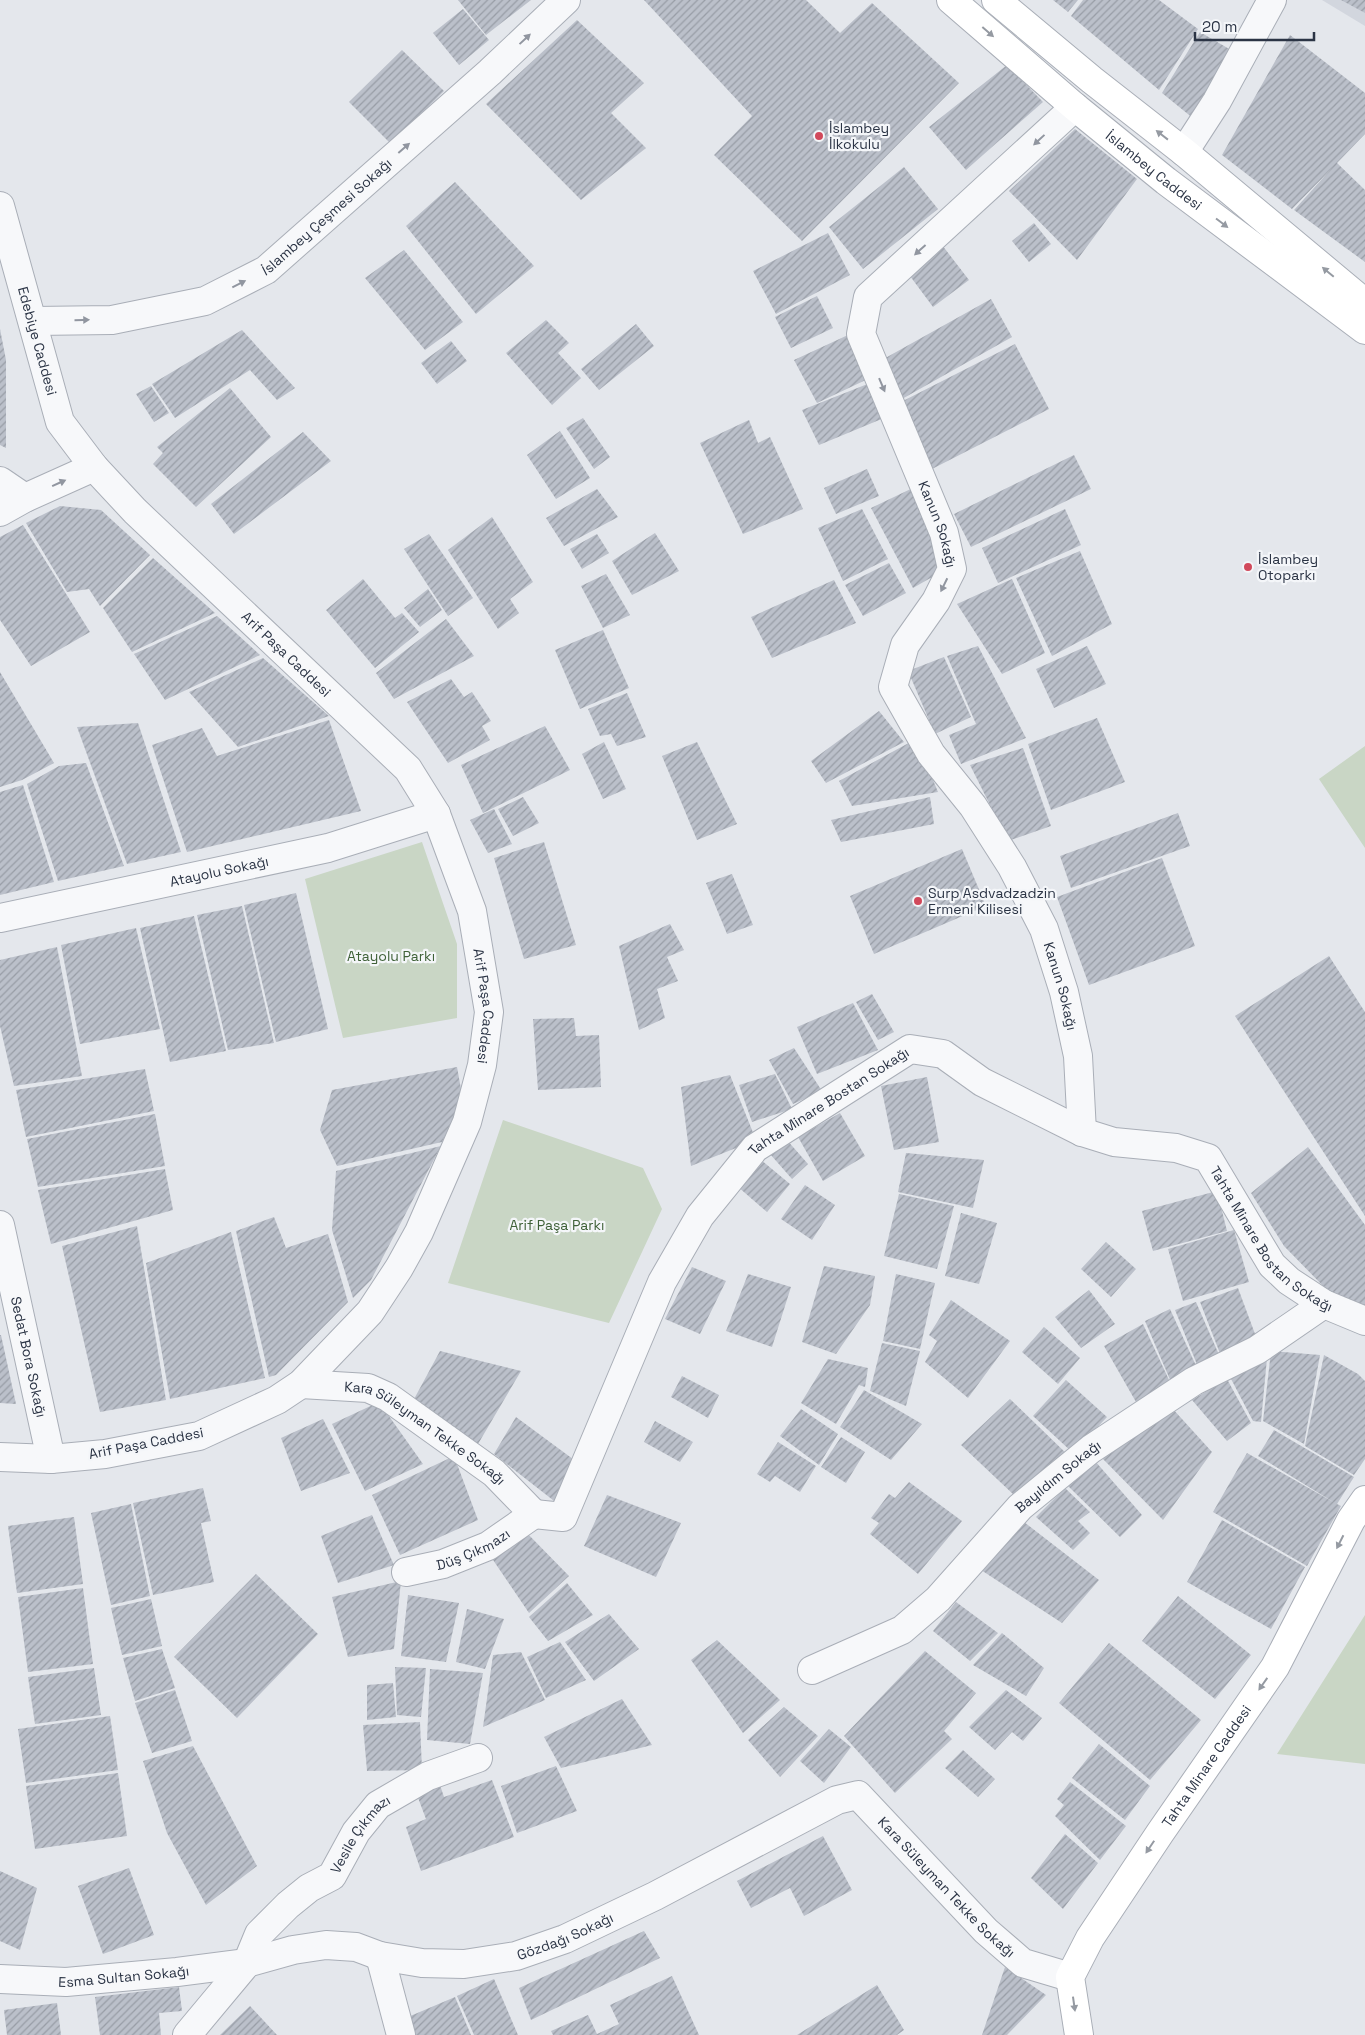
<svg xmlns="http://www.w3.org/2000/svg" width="1365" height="2035" font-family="'Space Grotesk',sans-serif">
	<defs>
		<pattern id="building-hatch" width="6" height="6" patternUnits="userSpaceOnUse" patternTransform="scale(1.25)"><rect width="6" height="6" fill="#bbc0ca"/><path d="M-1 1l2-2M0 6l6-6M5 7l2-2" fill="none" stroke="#989da6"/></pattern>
	</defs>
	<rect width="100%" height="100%" fill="#e4e7ec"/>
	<path fill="#d2d6de" d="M1322 0H1365V26Z"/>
	<path fill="#c9d6c5" d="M1365 746V848L1319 779Z
		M422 842 457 944V1018L343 1038 305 879Z
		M503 1120 643 1168 662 1209 609 1323 448 1283Z
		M1365 1615V1764L1277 1754Z"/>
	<path fill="url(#building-hatch)" d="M458 0H531L486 35Z
		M644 0H806L840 33 872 3 959 83 802 241 714 155 752 116Z
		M1053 0H1078L1068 12Z
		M1083 0H1159L1198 29 1159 90 1071 16Z
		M1341 0H1365V13Z
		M463 9 489 40 459 65 433 33Z
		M577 20 644 83 611 113 646 148 581 200 486 104Z
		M1200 32 1231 50 1194 119 1162 93Z
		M1290 35 1365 93V134L1337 163 1365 190V262L1294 210 1333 167 1292 209 1222 155Z
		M402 50 444 91 391 144 349 102Z
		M1007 65 1043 102 966 170 929 127Z
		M1075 129 1137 179 1077 260 1009 191Z
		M904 167 938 209 863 269 829 227Z
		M455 182 534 266 476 314 406 226Z
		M1034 223 1051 244 1029 262 1012 241Z
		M828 233 850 275 776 314 753 271Z
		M942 245 969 280 933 307 907 272Z
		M404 250 463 322 425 350 365 278Z
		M817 296 833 328 791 348 775 317Z
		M991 299 1012 337 902 399 880 361Z
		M546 320 569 343 558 353 581 378 552 405 506 353Z
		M636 324 654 346 599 390 581 369Z
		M0 329 6 360V448L0 445Z
		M242 330 295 388 277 400 250 370 175 418 152 384Z
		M848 335 870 378 817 403 794 360Z
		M451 341 467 361 437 384 421 363Z
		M1015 344 1049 409 932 469 899 403Z
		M870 383 884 418 819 445 802 410Z
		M151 386 169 413 154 422 136 394Z
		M230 388 271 437 196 507 153 464 163 453 157 447Z
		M583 418 610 457 594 469 566 428Z
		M749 420 758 443 770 437 803 509 743 534 700 443Z
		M560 431 590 478 556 499 527 455Z
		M303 432 331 461 234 534 211 504Z
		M1074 455 1091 489 971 547 954 514Z
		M867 469 879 496 836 514 824 488Z
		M917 486 941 572 913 588 871 508Z
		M597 489 618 517 564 546 546 518Z
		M60 506 101 510 150 555 100 606 89 589 67 592 26 523Z
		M862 509 888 559 843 581 818 528Z
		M1065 509 1081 545 998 583 982 548Z
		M492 517 533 582 510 599 519 613 498 629 448 550Z
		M23 525 90 632 31 666 0 620V537Z
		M655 533 679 571 632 595 612 561Z
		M429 534 473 598 448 616 404 549Z
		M597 534 609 553 582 569 570 549Z
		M1080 551 1112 624 1052 656 1016 578Z
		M153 558 215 613 132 652 103 608Z
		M889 563 906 593 863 616 845 585Z
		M606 574 630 615 603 628 581 586Z
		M363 579 395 618 402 613 419 632 375 668 326 610Z
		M1012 579 1045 653 1002 674 957 604Z
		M834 580 856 623 772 658 751 617Z
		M428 589 442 610 420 627 404 608Z
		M217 616 260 655 165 700 134 654Z
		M446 619 474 656 394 699 376 673Z
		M603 630 629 688 580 709 555 650Z
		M978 646 1026 738 961 764 949 735 976 724 947 656Z
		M1087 646 1106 684 1054 708 1036 669Z
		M944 657 971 717 935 734 908 671Z
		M263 658 329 716 238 747 189 692Z
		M0 672 54 763 22 780 0 787Z
		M451 679 464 697 472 692 491 721 482 726 490 740 448 763 407 702Z
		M627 693 646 737 617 746 611 734 600 736 588 709Z
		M879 711 904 742 826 783 811 761Z
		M1097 718 1125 782 1051 810 1028 744Z
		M329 720 361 811 187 852 152 745 202 728 217 756Z
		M138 723 181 852 127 864 77 727Z
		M545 726 570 770 483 813 461 765Z
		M916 739 938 792 852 806 839 781Z
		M604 742 626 789 603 799 582 754Z
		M697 742 737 824 697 840 662 756Z
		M1023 748 1051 826 1008 841 970 765Z
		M86 763 124 866 58 881 27 784 59 766Z
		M23 785 54 882 0 895V792Z
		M523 797 539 823 513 836 498 809Z
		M930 797 934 824 841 842 831 820Z
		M494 809 512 844 488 853 470 820Z
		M1178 813 1190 846 1071 888 1060 856Z
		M544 842 576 945 524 959 494 858Z
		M962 849 986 906 874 954 850 896Z
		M1162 858 1195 946 1089 985 1057 897Z
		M732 874 753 925 727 934 706 883Z
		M296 893 328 1029 276 1042 244 905Z
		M242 906 274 1043 228 1050 197 915Z
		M194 916 226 1051 170 1062 140 928Z
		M670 924 684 950 667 957 678 981 657 989 665 1018 639 1030 619 946Z
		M136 928 160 1029 80 1044 61 945Z
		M57 947 82 1076 14 1086 0 1026V960Z
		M1329 956 1365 1012V1216L1235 1016Z
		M872 994 894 1032 878 1040 856 1002Z
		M853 1003 878 1050 817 1074 797 1027Z
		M574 1018 576 1036 599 1035 601 1087 538 1090 533 1019Z
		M794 1048 822 1091 793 1104 769 1060Z
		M457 1067 463 1100 442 1142 337 1166 320 1130 332 1090Z
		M145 1069 154 1111 26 1137 16 1090Z
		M775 1074 792 1109 752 1122 739 1085Z
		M730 1075 756 1140 691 1166 681 1087Z
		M927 1077 939 1142 894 1150 881 1086Z
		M840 1113 865 1156 823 1181 798 1137Z
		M155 1114 165 1166 38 1187 27 1139Z
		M786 1139 808 1164 792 1179 770 1154Z
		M441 1146 371 1280 353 1298 332 1230 336 1171Z
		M1308 1147 1365 1225V1314L1325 1288 1284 1246 1251 1193Z
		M906 1153 984 1160 973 1208 898 1192Z
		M760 1159 790 1184 767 1212 737 1186Z
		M165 1169 173 1210 51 1244 38 1190Z
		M805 1185 835 1205 812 1240 781 1219Z
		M1217 1191 1227 1231 1153 1251 1142 1211Z
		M899 1194 954 1206 937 1269 884 1256Z
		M961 1213 997 1223 979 1284 945 1276Z
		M274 1217 286 1248 328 1234 348 1302 276 1375 269 1377 236 1231Z
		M137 1226 166 1400 100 1412 62 1246Z
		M1234 1230 1249 1282 1183 1301 1168 1249Z
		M231 1232 265 1378 170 1399 146 1263Z
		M1106 1242 1136 1269 1111 1297 1081 1269Z
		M824 1266 875 1276 870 1305 836 1354 802 1342Z
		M692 1267 726 1281 700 1334 665 1319Z
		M748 1274 791 1287 772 1347 726 1331Z
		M896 1274 935 1283 920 1349 883 1341Z
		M1238 1288 1258 1342 1221 1356 1200 1302Z
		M1089 1290 1115 1324 1081 1348 1055 1317Z
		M951 1300 1010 1341 968 1398 925 1362 937 1341 929 1335Z
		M1196 1302 1220 1357 1198 1367 1175 1310Z
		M1170 1309 1198 1370 1171 1382 1145 1321Z
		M1143 1324 1170 1382 1136 1402 1104 1346Z
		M1044 1327 1080 1358 1058 1384 1022 1352Z
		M0 1335H1L16 1404 0 1403Z
		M882 1343 920 1351 906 1406 870 1391Z
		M440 1351 521 1371 478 1444 413 1401Z
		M1271 1351 1320 1355 1304 1444 1263 1421Z
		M1324 1355 1358 1374 1365 1381V1459L1354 1475 1305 1446Z
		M1267 1358 1261 1422 1253 1421 1230 1377Z
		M828 1359 868 1368 865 1387 859 1385 836 1424 801 1403Z
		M682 1376 719 1395 708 1418 671 1397Z
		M1227 1379 1251 1423 1227 1441 1192 1400Z
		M1066 1380 1107 1417 1073 1453 1033 1416Z
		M864 1390 922 1424 891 1460 840 1427Z
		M1010 1399 1069 1456 1015 1496 961 1445Z
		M379 1402 423 1464 365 1491 332 1424Z
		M1172 1408 1212 1452 1163 1520 1102 1458Z
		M801 1409 838 1434 819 1465 780 1436Z
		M516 1417 581 1465 558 1504 494 1454Z
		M323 1419 350 1473 301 1491 281 1438Z
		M655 1421 693 1442 680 1462 644 1442Z
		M1274 1430 1354 1477 1337 1504 1341 1506 1307 1566 1213 1512 1247 1453 1335 1503 1258 1456Z
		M841 1437 865 1452 846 1483 821 1467Z
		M778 1442 816 1466 800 1492 775 1476 770 1482 757 1474Z
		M454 1456 478 1520 400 1555 372 1495Z
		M1095 1461 1142 1515 1120 1537 1067 1485Z
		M909 1482 962 1521 918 1574 870 1534 879 1523 871 1518 889 1494 895 1498Z
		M203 1488 211 1521 201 1523 214 1582 153 1595 133 1503Z
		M1065 1488 1090 1512 1078 1521 1090 1533 1073 1550 1036 1517Z
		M607 1495 681 1523 656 1577 584 1546Z
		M131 1504 150 1596 111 1605 91 1513Z
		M372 1515 394 1565 338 1583 321 1536Z
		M74 1517 83 1584 17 1593 8 1526Z
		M1222 1520 1305 1567 1271 1629 1187 1582Z
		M1024 1522 1099 1580 1062 1623 978 1568Z
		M524 1530 569 1576 529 1613 491 1557Z
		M256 1574 318 1634 237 1718 174 1657Z
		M401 1581 394 1649 348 1657 332 1597Z
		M567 1583 593 1615 548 1641 529 1617Z
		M83 1588 93 1664 28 1672 18 1597Z
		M408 1595 459 1603 446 1662 401 1656Z
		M1178 1596 1251 1655 1215 1699 1142 1641Z
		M151 1599 162 1646 122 1655 111 1608Z
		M956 1602 998 1633 970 1661 933 1631Z
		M467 1609 504 1619 485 1669 456 1662Z
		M609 1614 639 1649 594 1681 565 1642Z
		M1002 1633 1044 1668 1026 1696 973 1665Z
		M717 1640 780 1700 743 1733 691 1660Z
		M560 1642 586 1680 546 1698 527 1657Z
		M1109 1643 1201 1720 1150 1780 1059 1703Z
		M162 1649 175 1688 135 1701 123 1658Z
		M925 1651 976 1693 944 1731 952 1739 895 1793 844 1736Z
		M521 1652 545 1700 483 1727 493 1655Z
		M395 1667 426 1668 421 1717 397 1715Z
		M94 1668 101 1715 35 1724 28 1677Z
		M430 1669 483 1673 470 1744 427 1740Z
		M393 1683 396 1717 367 1720V1685Z
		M175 1690 192 1741 152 1753 135 1703Z
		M1006 1690 1042 1718 1023 1741 1012 1732 995 1750 969 1727Z
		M622 1699 652 1745 561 1768 544 1737Z
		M784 1707 818 1736 780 1777 748 1740Z
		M110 1716 118 1770 26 1783 18 1729Z
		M420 1722 422 1770 367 1771 363 1725Z
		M829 1729 851 1747 824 1783 800 1761Z
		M1099 1744 1150 1786 1125 1820 1072 1778Z
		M193 1746 257 1866 206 1905 167 1833 143 1761Z
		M963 1750 995 1779 978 1797 945 1768Z
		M556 1766 577 1811 517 1833 501 1786Z
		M118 1773 127 1836 35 1849 26 1786Z
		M492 1780 514 1837 421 1871 406 1827 426 1819 417 1795 440 1785 444 1797Z
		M1070 1782 1126 1826 1100 1860 1055 1816 1064 1805 1057 1799Z
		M1065 1834 1098 1863 1063 1909 1031 1878Z
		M823 1836 852 1890 804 1916 790 1888 751 1908 737 1881Z
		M129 1868 154 1935 103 1954 78 1886Z
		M0 1871 37 1888 20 1950 0 1941Z
		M644 1931 660 1958 531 2020 519 1988Z
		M1005 1967 1046 1995 1007 2035H982Z
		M672 1976 699 2035H553L551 2031 588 2015 597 2034 619 2024 610 2005Z
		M494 1979 518 2035H474L457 1996Z
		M877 1985 904 2030 897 2035H797Z
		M179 1987 182 2011 159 2013 161 2035H100L95 1997Z
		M455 1997 471 2035H416L408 2017Z
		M57 2003 61 2035H7L4 2010Z
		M250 2006 277 2035H220Z"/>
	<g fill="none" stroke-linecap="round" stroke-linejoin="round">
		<g stroke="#a9aeb7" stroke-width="30">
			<g id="street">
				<path id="s1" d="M1075 107 868 297 861 334 944 533 952 569 936 601 905 645 893 687 931 754 973 806 1012 867 1044 929 1064 992 1078 1056 1082 1132"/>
				<path d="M1184 152 1217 101 1272 0"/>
				<path id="s2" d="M0 206 60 422 94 467 135 511 408 769 436 814 472 911 489 1012 482 1065 467 1122 419 1232 399 1268 370 1312 301 1384 277 1400 199 1436 105 1454 51 1459 0 1457"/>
				<path id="s3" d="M34 321 112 320 205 301 266 270 490 72 566 0"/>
				<path d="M0 481 25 498"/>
				<path d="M0 512 25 498 94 467"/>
				<path id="s4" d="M0 918 328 848 436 814"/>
				<path id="s5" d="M0 1225 51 1459"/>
				<path id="s6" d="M301 1384 368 1388 388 1397 494 1473 534 1514"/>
				<path id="s7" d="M534 1514 563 1517 662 1282 700 1216 755 1148 910 1049 943 1054 982 1082 1082 1132 1114 1142 1176 1148 1208 1158 1272 1265 1289 1281 1324 1304 1365 1321"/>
				<path id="s8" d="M406 1572 443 1564 488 1546 534 1514"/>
				<path id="s9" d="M812 1670 902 1630 938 1599 1020 1507 1091 1449 1194 1381 1257 1350 1324 1304"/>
				<path d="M380 1956 401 2035"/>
				<path id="s10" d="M0 1979 66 1982 177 1972 247 1963 293 1950 326 1945 356 1947 380 1956 422 1963 464 1964 516 1956 565 1939 655 1896 837 1800 858 1795 986 1931 1023 1963 1070 1977"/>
				<path id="s11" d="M187 2035 247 1963 259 1934 288 1905 309 1888 332 1876 356 1832 378 1805 428 1776 478 1758"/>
			</g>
		</g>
		<g stroke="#a9aeb7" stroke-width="30">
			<g id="secondary">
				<path id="s12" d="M951 0 1075 107 1166 181 1365 330"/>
				<path d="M996 0 1092 80 1184 152 1365 303"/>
				<path id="s13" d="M1079 2035 1070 1977 1090 1938 1160 1833 1275 1667 1351 1520 1365 1500"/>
			</g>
		</g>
		<use href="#street" stroke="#f7f8fa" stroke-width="28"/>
		<use href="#secondary" stroke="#fff" stroke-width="28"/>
	</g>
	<defs><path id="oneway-solid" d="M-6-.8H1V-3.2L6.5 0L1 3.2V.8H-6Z" transform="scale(1.25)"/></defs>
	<g fill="#959aa2">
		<use href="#oneway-solid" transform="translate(988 32) rotate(41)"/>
		<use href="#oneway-solid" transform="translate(1162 135) rotate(-142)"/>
		<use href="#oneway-solid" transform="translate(1222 223) rotate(37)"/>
		<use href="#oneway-solid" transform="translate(1328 272) rotate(-140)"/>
		<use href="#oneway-solid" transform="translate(1340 1542) rotate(117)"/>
		<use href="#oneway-solid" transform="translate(1263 1684) rotate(125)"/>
		<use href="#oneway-solid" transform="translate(1150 1847) rotate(124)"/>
		<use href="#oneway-solid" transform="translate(1074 2004) rotate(82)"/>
	</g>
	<g fill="#9196a0">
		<use href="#oneway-solid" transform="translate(525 39) rotate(-43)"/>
		<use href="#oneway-solid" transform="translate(1039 140) rotate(137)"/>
		<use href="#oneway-solid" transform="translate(404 148) rotate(-41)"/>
		<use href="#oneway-solid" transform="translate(920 250) rotate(138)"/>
		<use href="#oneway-solid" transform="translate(239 284) rotate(-27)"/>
		<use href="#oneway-solid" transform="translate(82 320) rotate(-1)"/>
		<use href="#oneway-solid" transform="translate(882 385) rotate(67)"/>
		<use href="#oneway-solid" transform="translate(59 483) rotate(-24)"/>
		<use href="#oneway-solid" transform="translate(944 585) rotate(116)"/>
	</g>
	<g fill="#d1495b" stroke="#f4f6f9" stroke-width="2">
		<circle cx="819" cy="136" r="5"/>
		<circle cx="1248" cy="567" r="5"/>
		<circle cx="918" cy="901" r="5"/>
	</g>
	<g text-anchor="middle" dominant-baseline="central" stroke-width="4.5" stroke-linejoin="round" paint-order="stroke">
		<g font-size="14" fill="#2b3445" stroke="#f4f6f9" text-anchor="start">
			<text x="829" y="128">İslambey<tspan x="829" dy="16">İlkokulu</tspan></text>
			<text x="1258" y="559">İslambey<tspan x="1258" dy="16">Otoparkı</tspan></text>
			<text x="928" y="893">Surp Asdvadzadzin<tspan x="928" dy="16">Ermeni Kilisesi</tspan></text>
		</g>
		<g font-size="14" fill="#2b3445" stroke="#f4f6f9">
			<text stroke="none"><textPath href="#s12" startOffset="265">İslambey Caddesi</textPath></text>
			<text stroke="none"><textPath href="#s3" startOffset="322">İslambey Çeşmesi Sokağı</textPath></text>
			<text stroke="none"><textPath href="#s2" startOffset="140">Edebiye Caddesi</textPath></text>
			<text stroke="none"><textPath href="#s1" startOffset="524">Kanun Sokağı</textPath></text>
			<text stroke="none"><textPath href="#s2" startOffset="549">Arif Paşa Caddesi</textPath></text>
			<text stroke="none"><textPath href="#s4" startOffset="224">Atayolu Sokağı</textPath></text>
			<text stroke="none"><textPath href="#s1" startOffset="1050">Kanun Sokağı</textPath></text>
			<text stroke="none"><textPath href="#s2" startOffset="969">Arif Paşa Caddesi</textPath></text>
			<text stroke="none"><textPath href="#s7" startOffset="535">Tahta Minare Bostan Sokağı</textPath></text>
			<text stroke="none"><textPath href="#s7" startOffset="1059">Tahta Minare Bostan Sokağı</textPath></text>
			<text stroke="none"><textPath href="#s5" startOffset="135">Sedat Bora Sokağı</textPath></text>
			<text stroke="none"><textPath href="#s6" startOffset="138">Kara Süleyman Tekke Sokağı</textPath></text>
			<text transform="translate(146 1443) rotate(-11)">Arif Paşa Caddesi</text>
			<text stroke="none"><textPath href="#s9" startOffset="318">Bayıldım Sokağı</textPath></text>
			<text stroke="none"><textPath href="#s8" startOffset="71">Düş Çıkmazı</textPath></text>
			<text stroke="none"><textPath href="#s13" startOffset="310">Tahta Minare Caddesi</textPath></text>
			<text stroke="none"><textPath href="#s11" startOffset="270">Vesile Çıkmazı</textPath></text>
			<text stroke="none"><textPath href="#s10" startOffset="1029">Kara Süleyman Tekke Sokağı</textPath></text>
			<text stroke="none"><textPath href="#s10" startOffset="575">Gözdağı Sokağı</textPath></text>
			<text stroke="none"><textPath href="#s10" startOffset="124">Esma Sultan Sokağı</textPath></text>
		</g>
		<g font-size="14" fill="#3f6138" stroke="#f4f6f9">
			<text x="391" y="956">Atayolu Parkı</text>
			<text x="557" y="1225">Arif Paşa Parkı</text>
		</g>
	</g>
	<path d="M1195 32v8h119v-8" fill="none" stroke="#2b3445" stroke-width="2.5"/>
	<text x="1202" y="32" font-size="15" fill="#2b3445" stroke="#f4f6f9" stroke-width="4" paint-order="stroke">20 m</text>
</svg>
